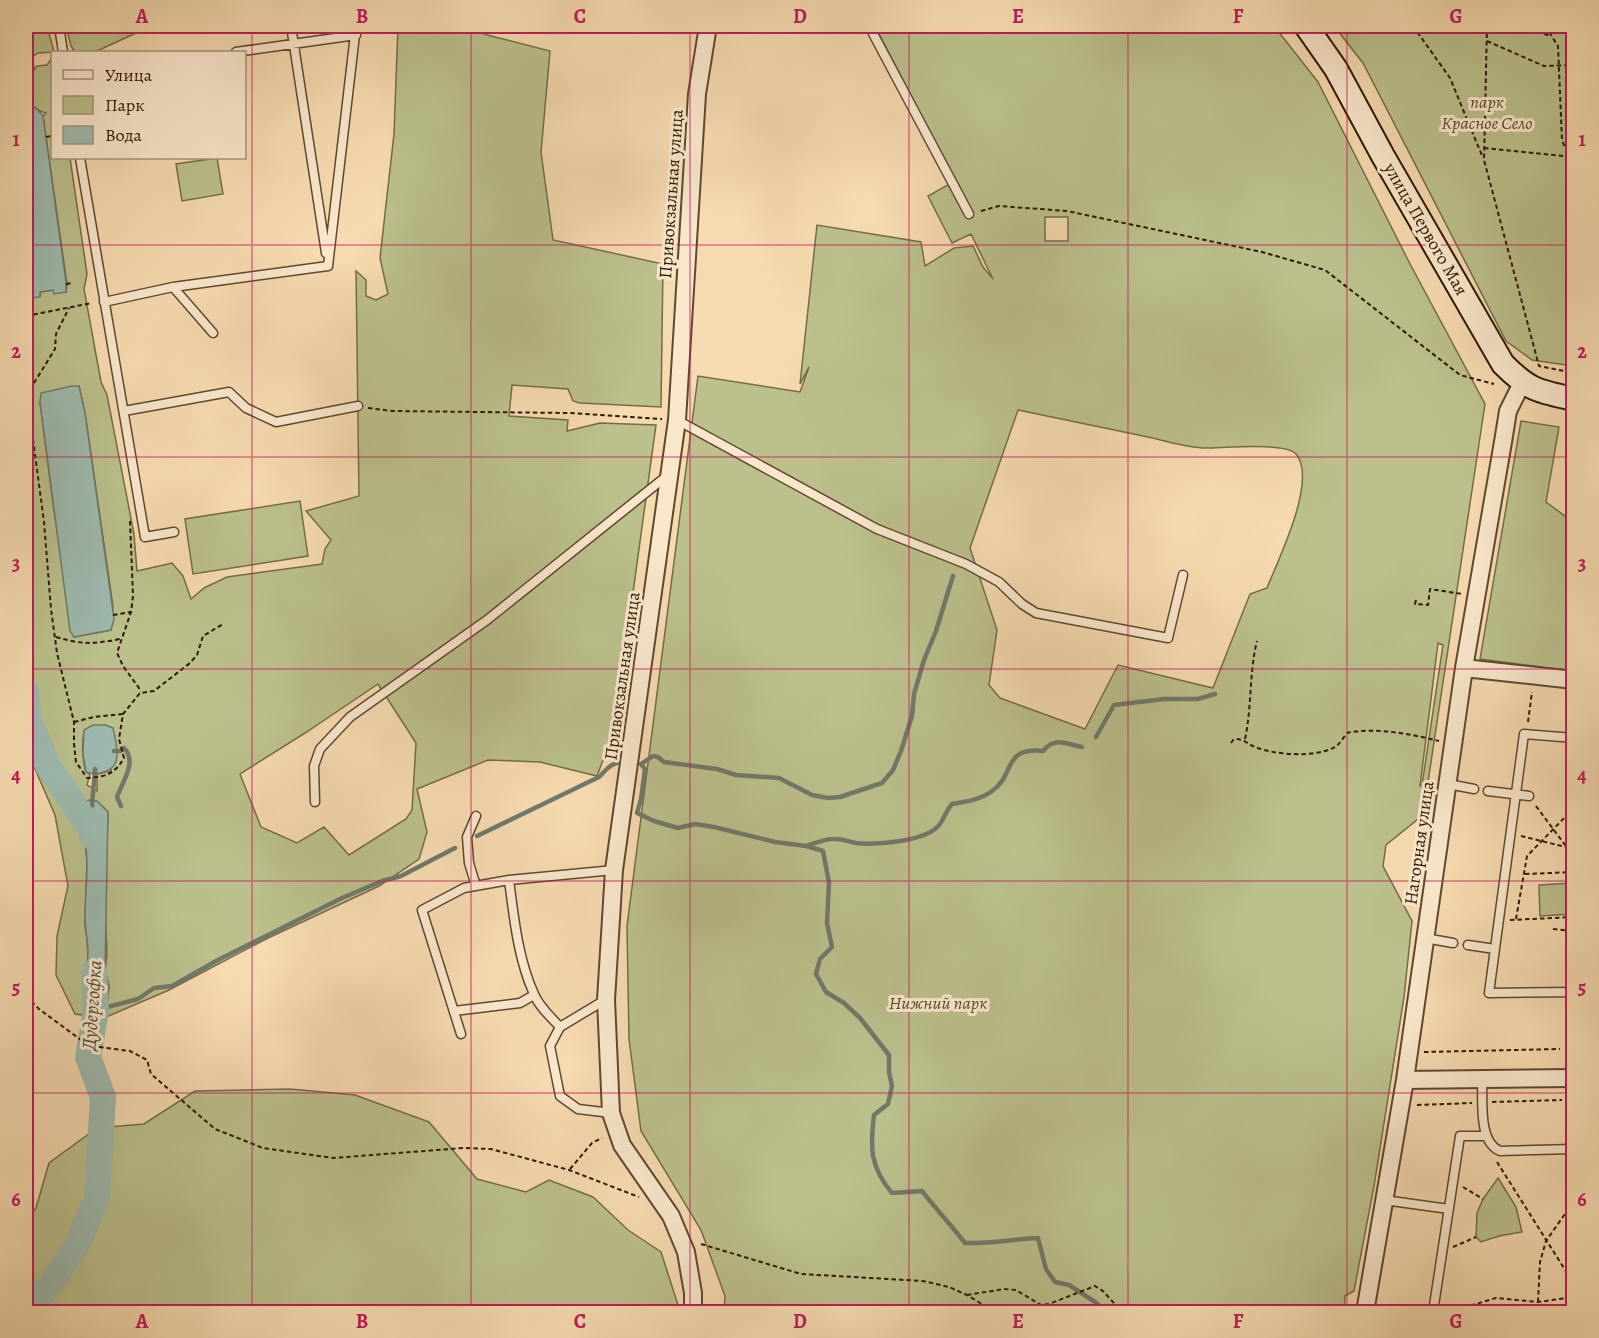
<svg xmlns="http://www.w3.org/2000/svg" width="1599" height="1338" font-family="Alegreya,serif">
	<rect width="100%" height="100%" fill="#f6dab0"/>
	<filter id="stains"><feTurbulence type="fractalNoise" baseFrequency=".00333" numOctaves="4"/><feColorMatrix values="0 0 0 0 .2 0 0 0 0 .09 0 0 0 0 .02 0 0 0 .5 -.17"/></filter>
	<radialGradient id="worn" r=".72"><stop offset=".6" stop-color="#630" stop-opacity="0"/><stop offset="1" stop-color="#630" stop-opacity=".3"/></radialGradient>
	<path fill="#bbc08c" stroke="#746c47" stroke-width="1.5" fill-rule="evenodd" d="M26 26H47L54 52 38 53 33 56 34 70 37 66 47 65 52 58V158H70L87 274 84 289 101 382 107 395 134 534 137 571 172 563 183 576 191 599 204 588 227 577 322 564 325 549 331 540 306 511 359 496 356 271 366 280V296L376 300 388 294 380 258 394 134 398 26H467L487 35 550 51 541 152 553 240 663 264 661 407 580 403 573 401 568 389 512 385 509 416 568 420 567 431 600 423 656 425 614 731 597 776 540 762 488 760 417 789 427 832 419 859 379 886 266 939 169 990 104 1018 75 1014 56 975 57 936 68 886 55 815 26 748V617L32 615 28 595 30 573 26 512V297L40 296V292L54 290 66 292 67 284 43 116 46 113 40 111 28 102 26 104ZM79 386 85 413 113 606 111 630 74 637 54 511 40 402ZM378 684 416 743 412 810 406 819 349 855 324 827 297 843 261 827 240 774 305 733ZM105 725 113 728 115 741 111 771 97 774V791L87 785 90 774 86 772C82 759 82 744 84 731ZM103 807 108 812 105 904 107 954 105 971 109 986 107 1004 84 1003 88 955 87 938 85 927 87 860 83 827Z
		M66 26H151L95 52H75L71 46Z
		M875 26H1274L1318 82 1409 262 1485 404 1423 815 1386 845 1383 866 1412 921 1404 997 1374 1186 1354 1291 1345 1296 1344 1312H724L725 1296 701 1230 641 1131 629 1039 627 926 698 376 800 392 809 367 800 384 817 225 921 242 925 266 954 248 973 246 983 267 993 279 971 234 952 243 928 196 955 181ZM1045 217H1068V241H1045ZM1018 410C1062 419 1105 428 1148 437 1167 441 1187 448 1206 448 1224 448 1286 442 1296 454 1318 480 1278 560 1267 588L1250 594 1213 688 1118 665 1085 729 1000 698 989 685 997 630 970 548ZM1438 643 1443 645 1422 785 1420 786Z
		M1334 26H1573V366L1532 360 1506 341 1363 63Z
		M217 158 223 194 182 201 176 164Z
		M1521 421 1559 427 1546 502 1573 522V671L1480 659Z
		M300 501 308 556 193 574 185 519Z
		M1573 883V914L1540 916 1539 885Z
		M290 1089 355 1095 429 1122 477 1179 526 1192 549 1180 593 1197 628 1230 661 1252 679 1308V1312H26V1221L36 1208 49 1163 97 1128 144 1124 195 1091Z
		M1498 1178 1516 1207 1522 1232 1499 1236 1481 1242 1476 1237 1477 1213 1483 1199Z"/>
	<path fill="#9dbaae" stroke="#707969" stroke-width="1.5" d="M26 102 37 109 43 116 66 282V292L54 294 53 290 40 292V297L26 298Z
		M72 386H79L85 413 114 619 111 630 74 637 70 631 40 402 41 393Z
		M93 725H105L113 728C117 747 124 769 100 773 95 774 91 774 86 772L83 754 84 730Z
		M89 800 97 801 108 812 105 971 109 986 107 1005C99 1008 92 1008 84 1003 85 986 87 969 88 953 88 940 85 929 85 916 85 881 94 844 74 813L77 804Z"/>
	<g fill="none" stroke-linecap="round" stroke-linejoin="round">
		<path stroke="#707969" stroke-width="4.5" d="M953 576 936 631 924 660 914 694 912 716 901 751 893 770 882 783 840 797 828 798 812 795 779 778 736 775 717 769 664 762 658 757 653 756 641 764 645 769 641 799 637 813 654 821 678 828 695 824 714 827 775 842 806 846 823 851 829 883 827 923 832 947 820 959 816 974 826 992 844 1003 860 1018 889 1055V1072L892 1086 888 1104 874 1115C870 1148 870 1167 892 1193L922 1191C936 1209 951 1225 965 1243 987 1244 1015 1239 1038 1238L1046 1269 1055 1282 1069 1285 1095 1302 1107 1312
			M1096 737 1114 705 1164 699H1198L1215 694
			M114 751H121L124 748C138 762 122 782 117 797L121 806
			M92 806 95 769
			M477 836 599 777C606 770 611 763 621 762
			M806 846C815 843 825 839 833 839 841 838 849 842 856 843 876 845 927 842 940 824 944 818 946 811 952 804 965 802 980 800 992 791 1016 774 1002 747 1043 751 1056 736 1065 744 1082 747
			M96 1010 138 999 154 988 172 986 218 960 342 898 382 881 401 876 455 848"/>
		<path stroke="#9dbaae" stroke-width="26" d="M26 692 28 717 48 766 90 828 92 837
			M28 1312 56 1277 78 1243 97 1198 103 1097 88 1057 96 1010 94 972"/>
		<g stroke="#5f482e" stroke-width="11">
			<path id="lane" d="M59 26 63 52
				M291 26 326 253
				M869 26 969 214
				M236 52 356 35
				M80 158 145 537 174 532
				M173 287 213 333
				M104 302 173 287 328 266 356 26
				M124 411 229 392 246 408 276 422 358 406
				M677 420 877 529 966 564 999 582 1022 604 1036 613 1168 638 1183 575
				M1574 738 1524 734 1489 993 1574 992
				M1448 784 1474 789
				M1488 791 1529 796
				M315 802 314 766 320 749 350 717 487 620 668 475
				M509 880C514 918 518 959 534 994 539 1007 551 1017 560 1027
				M476 886 469 863 467 837 476 816
				M1425 938 1453 943
				M1468 945 1495 949
				M1572 992V1049
				M605 1000 560 1027 550 1046 560 1096 578 1109 611 1113
				M454 1011 520 1003 534 995
				M461 1034 422 910 464 888 509 880 614 870
				M1573 1078V1100
				M1482 1080C1483 1101 1478 1142 1500 1151L1574 1149
				M1384 1200 1449 1209
				M1365 1309 1394 1312
				M1433 1312 1460 1136H1485"/>
		</g>
		<g stroke="#5f482e" stroke-width="20">
			<path id="street" d="M1464 668 1574 680
				M1405 1080 1574 1078
				M693 1312V1293L686 1252 671 1216 622 1145 611 1113 606 1000 614 870 677 420 697 94 708 26
				M1365 1312 1405 1080 1464 668 1503 442 1508 411 1522 383"/>
		</g>
		<g stroke="#2d1702" stroke-width="26">
			<path id="secondary" d="M1306 26 1336 69 1383 156 1503 364C1530 391 1538 391 1574 399"/>
		</g>
		<path stroke="#2d1702" stroke-width="2" stroke-dasharray="4.5 3" stroke-linecap="butt" d="M1413 26 1450 78 1483 158
			M1487 26 1484 160 1539 366 1574 373
			M1523 26 1550 36
			M1545 26 1558 46 1562 141 1574 164
			M1487 41 1544 66 1574 65
			M46 137 52 136
			M1484 148 1574 157
			M981 211 999 206 1067 211 1262 252 1325 270 1460 375 1494 384
			M66 284 73 283
			M26 316 92 303
			M34 383 55 349 56 334 69 308
			M26 387 44 522 51 609 57 653 74 722V744L76 762 87 778C105 777 115 774 124 758L119 739 123 714 140 693 154 691 190 663 197 655 203 636 223 624
			M368 408 392 411 570 413 662 419
			M130 521 133 596 131 612 117 653 123 666 139 688 140 692
			M1416 600 1415 604 1428 605 1430 589 1462 594
			M113 615 131 612
			M56 637C83 645 93 644 120 639
			M74 722 94 717 123 714
			M1528 722 1532 692
			M1245 739C1252 707 1249 673 1257 641
			M1231 743 1234 739C1244 739 1246 743 1255 747 1275 755 1315 758 1335 747 1339 745 1343 738 1347 733 1376 727 1411 734 1439 741
			M1536 806 1574 857
			M1521 836 1574 849
			M1525 874 1574 872
			M1573 917 1574 936
			M1516 919 1527 856 1574 808
			M1510 920 1574 917
			M1553 929 1574 931
			M26 996 39 1009 81 1040 99 1047 130 1051 147 1060 151 1074 215 1129 263 1148 333 1158 463 1148 491 1149 569 1170 639 1197
			M1424 1052 1560 1049
			M1492 1102 1562 1100
			M1417 1105 1472 1103
			M1497 1162 1574 1284
			M570 1169 592 1143 602 1138
			M1463 1187 1483 1199
			M701 1244 801 1274 923 1281 949 1287 967 1295 995 1312
			M1453 1247 1476 1237
			M967 1295 1004 1289 1016 1290 1041 1305 1049 1304 1095 1286 1103 1291 1122 1312
			M1538 1302 1540 1262 1546 1241 1574 1201
			M1449 1312 1496 1298 1538 1302 1574 1297"/>
		<use href="#lane" stroke="#f9e7cc" stroke-width="8"/>
		<use href="#street" stroke="#f9e7cc" stroke-width="16"/>
		<use href="#secondary" stroke="#f9e7cc" stroke-width="22"/>
	</g>
	<path fill="none" stroke="#c2185b" stroke-width="1.5" stroke-opacity="0.55" d="M252 26V1312M471 26V1312M690 26V1312M909 26V1312M1128 26V1312M1347 26V1312M26 245H1574M26 457H1574M26 669H1574M26 881H1574M26 1093H1574"/>
	<g text-anchor="middle" dominant-baseline="central" stroke-width="6" stroke-linejoin="round" paint-order="stroke">
		<g font-size="18" font-style="italic" fill="#584a2b" stroke="#f9e7cc">
			<text x="1487" y="102">парк<tspan x="1487" dy="21">Красное Село</tspan></text>
			<text x="938" y="1003">Нижний парк</text>
		</g>
		<g font-size="18" fill="#2d1702" stroke="#f9e7cc">
			<text transform="translate(671 194) rotate(-86)">Привокзальная улица</text>
			<text transform="translate(1426 229) rotate(60)">улица Первого Мая</text>
			<text transform="translate(622 676) rotate(-82)">Привокзальная улица</text>
			<text transform="translate(1419 843) rotate(-82)">Нагорная улица</text>
		</g>
		<g font-size="20" font-style="italic" fill="#54503e" stroke="#f9e7cc">
			<text transform="translate(92 1005) rotate(-86)">Дудергофка</text>
		</g>
	</g>
	<rect width="1599" height="1338" fill="none" stroke="#f6dab0" stroke-width="66"/>
	<rect x="51" y="51" width="195" height="108" fill="#f9e7cc" stroke="#a7947b" stroke-width="1.5"/>
	<rect x="63" y="70" width="30" height="9" fill="#f9e7cc" stroke="#a7947b" stroke-width="1.5"/>
	<text x="105" y="81" font-size="18" fill="#2d1702">Улица</text>
	<rect x="63" y="96" width="30" height="18" fill="#bbc08c" stroke="#a7947b" stroke-width="1.5"/>
	<text x="105" y="111" font-size="18" fill="#2d1702">Парк</text>
	<rect x="63" y="126" width="30" height="18" fill="#9dbaae" stroke="#a7947b" stroke-width="1.5"/>
	<text x="105" y="141" font-size="18" fill="#2d1702">Вода</text>
	<rect x="33" y="33" width="1533" height="1272" fill="none" stroke="#c2185b" stroke-width="2"/>
	<g font-size="20" text-anchor="middle" font-weight="bold" fill="#c2185b">
		<text x="142" y="23">A</text>
		<text x="362" y="23">B</text>
		<text x="580" y="23">C</text>
		<text x="800" y="23">D</text>
		<text x="1018" y="23">E</text>
		<text x="1238" y="23">F</text>
		<text x="1456" y="23">G</text>
		<text x="16" y="146">1</text>
		<text x="1582" y="146">1</text>
		<text x="16" y="358">2</text>
		<text x="1582" y="358">2</text>
		<text x="16" y="570">3</text>
		<text x="1582" y="570">3</text>
		<text x="16" y="782">4</text>
		<text x="1582" y="782">4</text>
		<text x="16" y="994">5</text>
		<text x="1582" y="994">5</text>
		<text x="16" y="1206">6</text>
		<text x="1582" y="1206">6</text>
		<text x="142" y="1328">A</text>
		<text x="362" y="1328">B</text>
		<text x="580" y="1328">C</text>
		<text x="800" y="1328">D</text>
		<text x="1018" y="1328">E</text>
		<text x="1238" y="1328">F</text>
		<text x="1456" y="1328">G</text>
	</g>
	<rect width="100%" height="100%" filter="url(#stains)"/>
	<rect width="100%" height="100%" fill="url(#worn)"/>
</svg>
